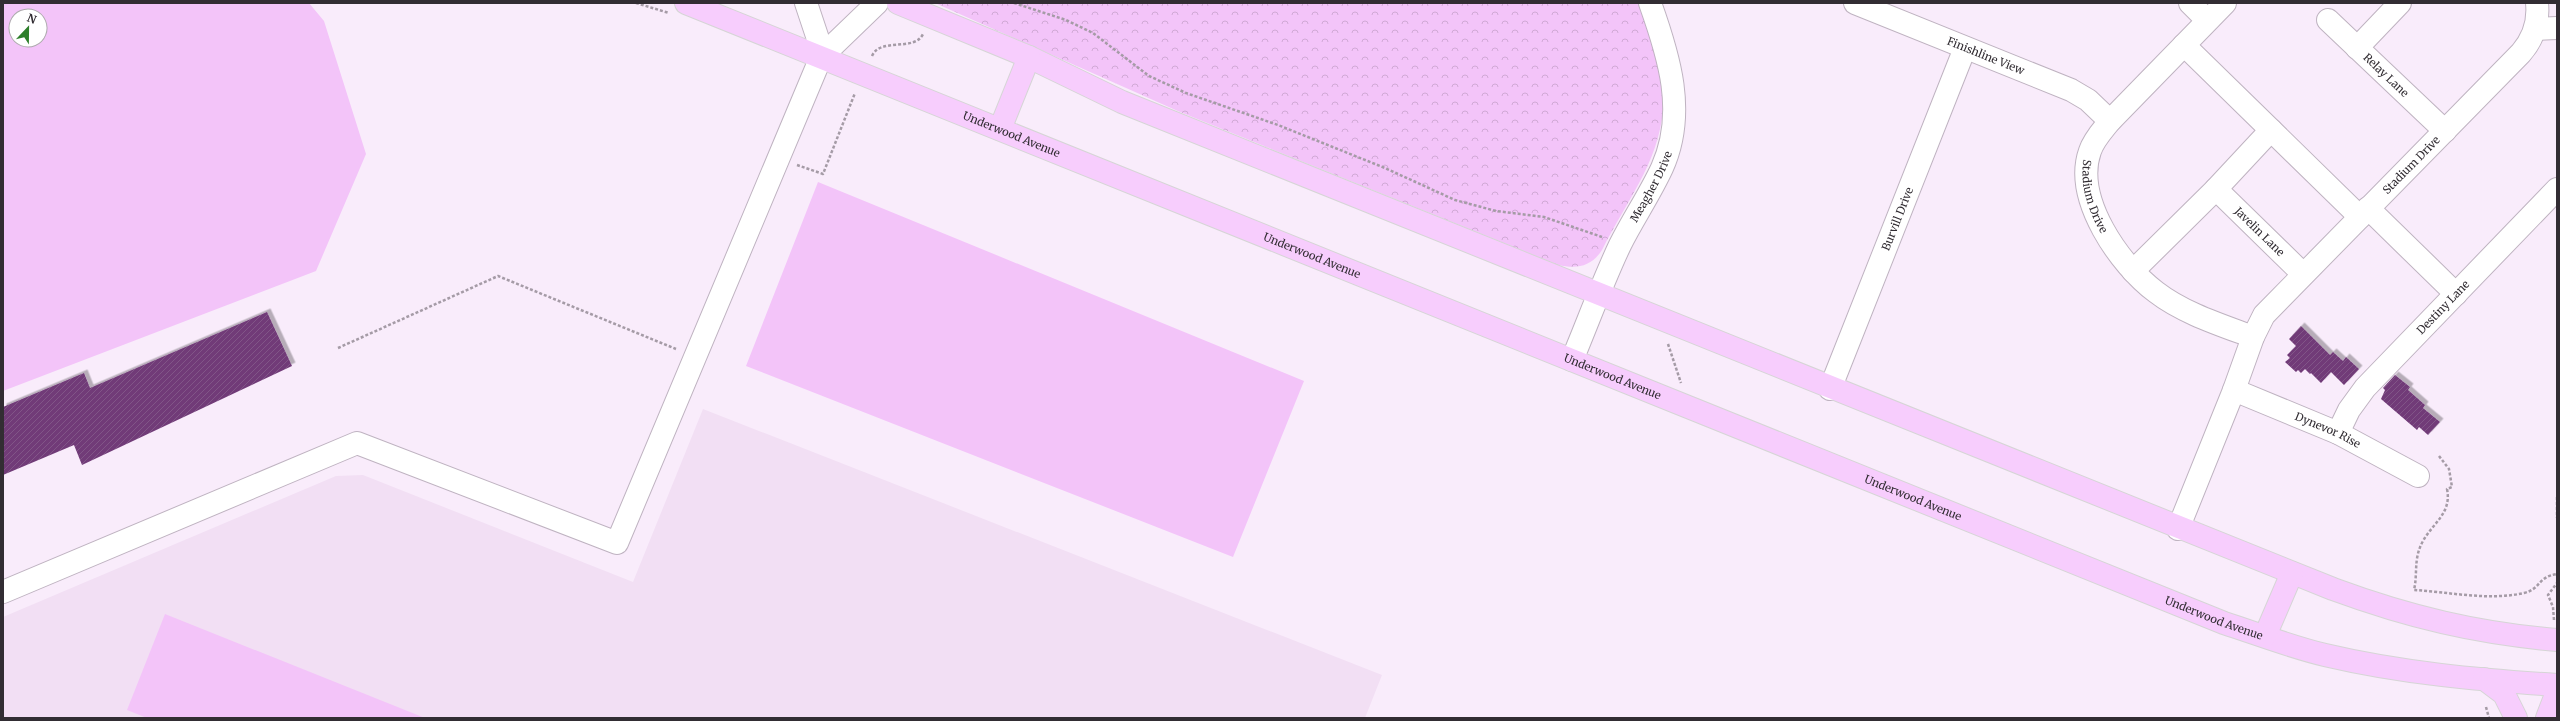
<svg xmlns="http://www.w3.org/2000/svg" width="2560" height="721" font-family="Merriweather,serif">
	<defs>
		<pattern id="park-crowns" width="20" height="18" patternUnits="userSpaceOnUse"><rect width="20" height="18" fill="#f3c4f9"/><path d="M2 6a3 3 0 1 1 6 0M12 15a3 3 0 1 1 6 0" fill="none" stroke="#d1a9d6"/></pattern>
		<pattern id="building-hatch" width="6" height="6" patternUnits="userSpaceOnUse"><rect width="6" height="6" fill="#713a78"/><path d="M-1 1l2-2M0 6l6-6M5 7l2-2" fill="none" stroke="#815587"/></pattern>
		<filter id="shadow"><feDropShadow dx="3.5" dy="-3.5" stdDeviation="0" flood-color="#0004"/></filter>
	</defs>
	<rect width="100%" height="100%" fill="#f9ecfb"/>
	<path fill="#f2dff4" d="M703 409 1382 675 1365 718H3V617L336 476 363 475 633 582Z"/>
	<path fill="#f3c4f9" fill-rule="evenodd" d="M3 3H309L324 21 366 154 316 271 3 391ZM16 16H40V40H16Z
		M818 182 1304 381 1233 557 746 366Z
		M165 614 425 718H147L127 710Z"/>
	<path fill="url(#park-crowns)" d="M935 3H1638C1645 22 1655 41 1659 60 1677 141 1636 183 1602 250 1591 267 1577 269 1558 265L1180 112Z"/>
	<path fill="url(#building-hatch)" filter="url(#shadow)" d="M267 312 292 366 82 465 74 445 3 475V407L84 373 90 388Z
		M2301 326 2330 355 2333 352 2343 361 2346 357 2359 369 2344 385 2331 372 2321 383 2311 373 2310 374 2305 369 2301 373 2298 370 2296 372 2285 362 2290 358 2287 355 2296 346 2289 339Z
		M2395 375 2410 387 2408 390 2425 405 2423 408 2440 422 2428 435 2419 427 2417 430 2381 399 2385 390 2383 388Z"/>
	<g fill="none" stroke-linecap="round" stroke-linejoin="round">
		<g stroke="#bfb3c1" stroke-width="24">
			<g id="minor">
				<path d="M806 3 819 42 821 57"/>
				<path id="s1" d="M1855 3 2071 90 2088 100 2110 121"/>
				<path d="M2190 3 2207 20"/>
				<path id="s2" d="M2225 3 2110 121C2103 130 2094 139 2090 151 2073 199 2120 265 2156 292 2183 313 2221 325 2253 337"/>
				<path id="s3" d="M2328 20 2445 131"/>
				<path d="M2535 29 2557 28"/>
				<path d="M2184 45 2360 217"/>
				<path d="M2357 48 2400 3"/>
				<path id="s4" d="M2216 189 2303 274"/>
				<path d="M2368 208 2456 294"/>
				<path d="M2133 271 2216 189 2271 130"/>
				<path id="s5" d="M1572 360C1588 322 1602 283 1620 245 1633 219 1650 194 1662 168 1687 113 1669 56 1650 3"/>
				<path id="s6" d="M1830 389 1965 48"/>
				<path id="s7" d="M2234 390 2338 433 2418 476"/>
				<path id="s8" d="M2338 433 2349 410 2365 388 2557 189"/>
				<path id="s9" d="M2178 529 2234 390 2253 337 2264 315 2521 53C2534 38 2539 22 2537 3"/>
				<path d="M3 592 357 443 617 543 821 57 877 3"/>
			</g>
		</g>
		<g stroke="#d6d5d6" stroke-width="24">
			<g id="major">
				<path id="s10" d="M686 3 2224 623C2258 634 2291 647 2325 655 2401 673 2480 680 2557 685"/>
				<path d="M898 3 1029 57 1122 102 2333 589C2409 617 2476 633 2557 640"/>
				<path d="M1000 129 1029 57"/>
				<path d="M2265 636 2292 573"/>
				<path d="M2484 679 2504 694 2516 718"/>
				<path d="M2547 718 2557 692"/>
			</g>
		</g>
		<path stroke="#a59ba6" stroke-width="2.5" stroke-dasharray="3 2" stroke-linecap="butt" d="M636 3 669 13
			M1014 3 1066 20 1093 33 1149 76 1186 93 1278 125 1385 168 1455 200 1496 211 1544 217 1602 237
			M872 56C880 37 915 52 923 34
			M797 165 823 174 855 93
			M1668 344 1681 383
			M338 348 498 276 676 349
			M2439 456 2449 469 2452 487 2447 489C2452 513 2433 523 2423 541 2413 559 2418 573 2414 590 2449 592 2489 601 2524 593 2541 589 2537 577 2557 574
			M2557 497V518
			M2554 620 2553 607 2548 595 2557 583
			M2486 707 2489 718"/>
		<use href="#minor" stroke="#fff" stroke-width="22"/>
		<use href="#major" stroke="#f7cdfd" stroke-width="22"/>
	</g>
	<g text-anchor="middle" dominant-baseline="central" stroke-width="4" stroke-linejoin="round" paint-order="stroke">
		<g font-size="11" fill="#322d33" stroke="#fff">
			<text stroke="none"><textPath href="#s1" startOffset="141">Finishline View</textPath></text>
			<text stroke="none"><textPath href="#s3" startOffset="80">Relay Lane</textPath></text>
			<text stroke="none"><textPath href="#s10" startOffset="351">Underwood Avenue</textPath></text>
			<text stroke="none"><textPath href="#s9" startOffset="441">Stadium Drive</textPath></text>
			<text stroke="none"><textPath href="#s5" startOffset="191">Meagher Drive</textPath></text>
			<text stroke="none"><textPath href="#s2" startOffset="248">Stadium Drive</textPath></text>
			<text stroke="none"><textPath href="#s6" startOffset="183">Burvill Drive</textPath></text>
			<text stroke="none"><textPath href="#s4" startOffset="61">Javelin Lane</textPath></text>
			<text stroke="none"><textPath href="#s10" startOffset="675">Underwood Avenue</textPath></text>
			<text stroke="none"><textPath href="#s8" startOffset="165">Destiny Lane</textPath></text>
			<text stroke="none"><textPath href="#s10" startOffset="999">Underwood Avenue</textPath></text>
			<text stroke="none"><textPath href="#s7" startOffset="102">Dynevor Rise</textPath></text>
			<text stroke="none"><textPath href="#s10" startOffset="1323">Underwood Avenue</textPath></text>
			<text stroke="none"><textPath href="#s10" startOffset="1647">Underwood Avenue</textPath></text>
		</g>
	</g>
	<rect width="2560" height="721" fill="none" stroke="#322d33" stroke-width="8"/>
	<g transform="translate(28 28) rotate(22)"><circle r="19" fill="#ffffff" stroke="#adabad"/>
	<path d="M0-3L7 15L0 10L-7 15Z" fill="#2d7f2a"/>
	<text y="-6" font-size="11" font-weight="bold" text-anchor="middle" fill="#322d33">N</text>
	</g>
</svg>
